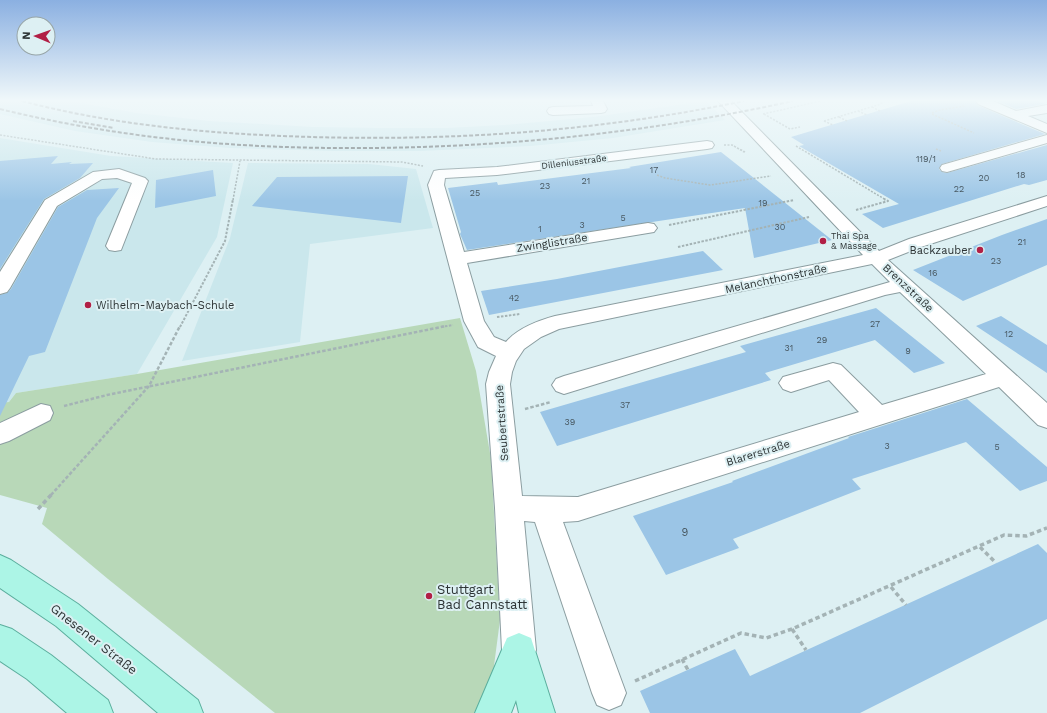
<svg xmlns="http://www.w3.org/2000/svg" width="1047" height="713" font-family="'Work Sans',sans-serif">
	<rect width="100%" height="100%" fill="#ddf0f3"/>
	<path fill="#cae7ec" d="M0 101H69L137 113 209 121 313 127 378 128H447L504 125 593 117 706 101 725 120 613 138 530 146 419 151H335L230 148 152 142 75 131 0 114Z
		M0 138 111 156 233 163 217 237 137 374 16 393 9 402 0 403Z
		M248 163 369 164 416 169 433 228 310 244 300 342 182 361 230 238Z"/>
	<path fill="#b8d8b8" d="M460 318 476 371 491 459 500 620 492 681 474 713H275L108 579 42 524 47 508 0 495V403L9 402 16 393 137 374Z"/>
	<path fill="#9bc5e6" d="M911 101H975L977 105 1045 134 942 164 939 169 942 172 947 173 1047 145V180L1029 185 1024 184 883 228 862 214 899 204 799 146 804 145 791 137Z
		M997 101H1039L1045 104 1016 109Z
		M721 152 832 240 754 258 745 208 467 250 460 234 461 232 448 188 497 182 498 185 631 168 629 167Z
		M58 156 51 164 72 162 69 164 93 163 80 178 44 199 0 269V161Z
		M213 170 216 196 155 208 156 180Z
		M408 176 401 223 252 206 277 177Z
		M119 188 97 218 45 352 29 356 0 416V295L7 293 11 289 58 207 87 190Z
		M1047 219V265L963 301 913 270 1002 235Z
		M703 251 723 270 489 315 481 291 557 279Z
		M876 308 945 363 914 373 875 340 765 373 771 380 557 446 540 412 746 352 740 346Z
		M1001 316 1047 345V373L976 326Z
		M967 399 1047 467V481L1020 491 966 442 852 479 861 489 733 539 739 548 666 575 633 516 733 482 732 481 849 438 848 437Z
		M1038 544 1047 553V619L860 713H650L640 691 735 649 750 676Z"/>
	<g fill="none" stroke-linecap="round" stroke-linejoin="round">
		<g stroke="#8b9da0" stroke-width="2">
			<path id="minor" d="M591 101H603L607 109 605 112 601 113 553 115 549 114 547 111 549 108 553 107 593 106Z
				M718 101H731L879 251 909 239 1047 196V206L921 247 888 260 1047 403V428L1038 425 999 387 578 521 563 522 626 693 621 705 609 710 597 705 592 693 535 522 524 521 536 650 531 662 519 667 507 662 502 650 495 508 486 384 489 372 496 356 478 347 464 321 428 185 434 171 439 170 497 167 707 141 712 142 714 145 712 148 707 149 497 175 445 178 444 185 464 252 648 223 654 224 657 228 654 232 648 233 467 263 484 321 494 337 506 342C518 328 537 321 555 316L863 255ZM872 264 890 282 564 376 556 379 552 385 556 391 564 394 885 295 900 292 986 374 882 405 841 365 833 363 783 377 779 383 783 389 791 392 829 380 859 412 578 497 522 496 510 384 512 372 516 361 524 349 541 337 559 329Z
				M976 101H993L1016 111 1047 105V113L1028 116 1047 124V133L978 104Z
				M1047 135V143L947 172 942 171 940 168 942 165Z
				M119 169 145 178 148 181 121 250 115 251 109 250 106 246 132 183 117 178 102 179 57 206 10 288 7 292 0 294V272L45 200 93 172Z
				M41 404 50 406 53 413 50 420 9 441 0 444V423Z"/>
		</g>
		<g stroke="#5bae9d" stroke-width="2">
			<path id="major" d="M0 555 11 560 78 604 198 700 203 713H158L56 626 0 588Z
				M0 625 12 629 51 655 108 700 113 713H67L27 679 0 661Z
				M519 633 531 638 555 713H519L516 700 511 713H475L507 638Z"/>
		</g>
		<path stroke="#a4b3b5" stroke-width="1.5" stroke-dasharray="2 1.5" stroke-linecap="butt" d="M872 107 880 111
			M858 111 867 115
			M932 113 940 110 964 106
			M763 114 821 101
			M764 114 790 129 800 127
			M932 114 974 133
			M839 117 847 121
			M824 121 881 104 883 101
			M824 121 833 125
			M0 135 156 159 402 162 423 166
			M724 145H732L745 152
			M734 146 744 152
			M796 146 886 200
			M936 149 941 151
			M657 175 665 178 710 185 771 176
			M233 200 240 161"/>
		<path stroke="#a4b3b5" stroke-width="2" stroke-dasharray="2.5 1.5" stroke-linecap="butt" d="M856 210 888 201 884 199
			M669 225 794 200
			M678 247 809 217
			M497 317 520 314
			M180 327 225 241 233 199
			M441 327 453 325"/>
		<path stroke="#a4b3b5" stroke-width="2.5" stroke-dasharray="3.5 2" stroke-linecap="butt" d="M64 406 107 395 446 326
			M525 409 551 402
			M51 495 149 386 180 326"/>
		<path stroke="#a4b3b5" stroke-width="3.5" stroke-dasharray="4.5 3" stroke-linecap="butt" d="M38 509 52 494
			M980 547 996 563
			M891 587 906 605
			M792 629 806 650
			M682 659 688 670
			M635 681 741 633 766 638 792 629 1004 535 1026 536 1047 528"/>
		<use href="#minor" fill="#fff" fill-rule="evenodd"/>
		<use href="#major" fill="#acf5e6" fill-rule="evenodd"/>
		<path stroke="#555e60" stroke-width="2" stroke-dasharray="4 2" stroke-linecap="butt" d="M22 101C117 126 213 134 312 137 460 141 599 131 744 101
			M0 109C123 139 240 149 367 148 511 147 652 132 793 101
			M73 121 114 128"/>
	</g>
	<linearGradient id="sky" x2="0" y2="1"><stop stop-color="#8bb0e1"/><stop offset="0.5" stop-color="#f0f8fa"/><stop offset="1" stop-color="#f0f8fa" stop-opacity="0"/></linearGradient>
	<rect width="1047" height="201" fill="url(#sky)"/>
	<g fill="#b11f45" stroke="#ddf0f3" stroke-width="1.5">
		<circle cx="823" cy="241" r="4"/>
		<circle cx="980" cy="250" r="4"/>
		<circle cx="88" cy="305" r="4"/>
		<circle cx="429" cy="596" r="4"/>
	</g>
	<g text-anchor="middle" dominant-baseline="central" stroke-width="4" stroke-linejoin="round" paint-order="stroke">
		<g font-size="9" fill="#485861">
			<text x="926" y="159">119/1</text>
			<text x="654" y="170">17</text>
			<text x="1021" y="175">18</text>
			<text x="984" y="178">20</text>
			<text x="586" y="181">21</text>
			<text x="545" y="186">23</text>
			<text x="959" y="189">22</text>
			<text x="475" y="193">25</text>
			<text x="763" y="203">19</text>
			<text x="623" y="218">5</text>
			<text x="582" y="225">3</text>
			<text x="780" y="227">30</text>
			<text x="540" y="229">1</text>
			<text x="1022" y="242">21</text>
			<text x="996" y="261">23</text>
			<text x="933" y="273">16</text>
			<text x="514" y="298">42</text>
			<text x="875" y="324">27</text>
			<text x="1009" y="334">12</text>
			<text x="822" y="340">29</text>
			<text x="789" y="348">31</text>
			<text x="908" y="351">9</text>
			<text x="625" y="405">37</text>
			<text x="570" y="422">39</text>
			<text x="887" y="446">3</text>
			<text x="997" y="447">5</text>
		</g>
		<g font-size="9" fill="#2d3435" stroke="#ddf0f3">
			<text transform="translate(574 162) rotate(-7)">Dilleniusstraße</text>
		</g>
		<g font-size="9" fill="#2d3435" stroke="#ddf0f3" text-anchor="start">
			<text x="831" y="236">Thai Spa<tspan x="831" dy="10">&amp; Massage</tspan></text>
		</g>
		<g font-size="11" fill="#2d3435" stroke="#ddf0f3">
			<text transform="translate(552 243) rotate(-9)">Zwinglistraße</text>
			<text transform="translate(776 279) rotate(-12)">Melanchthonstraße</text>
			<text transform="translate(908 288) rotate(43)">Brenzstraße</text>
			<text transform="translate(502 423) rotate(-94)">Seubertstraße</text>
			<text transform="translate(758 453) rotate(-17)">Blarerstraße</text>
		</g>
		<g font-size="11" fill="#2d3435" stroke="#ddf0f3" text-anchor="end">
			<text x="972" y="250">Backzauber</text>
			<text x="96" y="305" text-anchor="start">Wilhelm-Maybach-Schule</text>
		</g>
		<g font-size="11" fill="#485861">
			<text x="685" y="532">9</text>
		</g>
		<g font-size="13" fill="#2d3435" stroke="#ddf0f3" text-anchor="start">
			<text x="437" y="589">Stuttgart<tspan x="437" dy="15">Bad Cannstatt</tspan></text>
		</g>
		<g font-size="13" fill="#2d3435" stroke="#ddf0f3">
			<text transform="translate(94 639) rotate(38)">Gnesener Straße</text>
		</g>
	</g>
	<g transform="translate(36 36) rotate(272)"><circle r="19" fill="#ddf0f3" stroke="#97a5a7"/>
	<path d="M0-3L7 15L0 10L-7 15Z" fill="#b11f45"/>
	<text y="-6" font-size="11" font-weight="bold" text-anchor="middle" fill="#2d3435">N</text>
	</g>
</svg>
